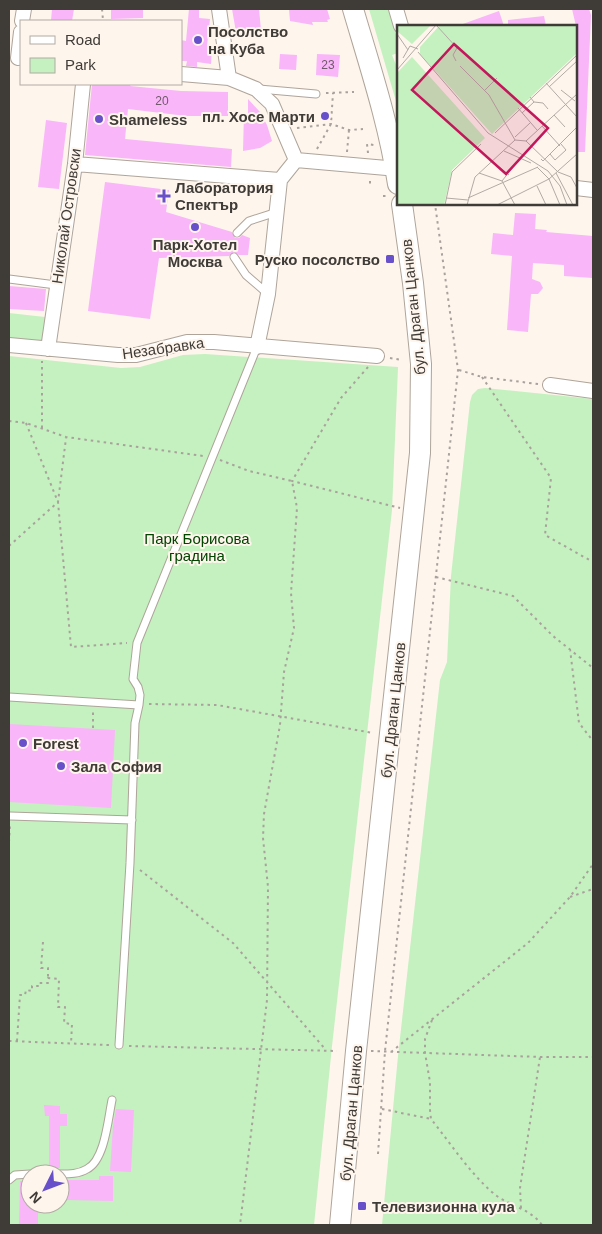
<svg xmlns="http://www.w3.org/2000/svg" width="602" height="1234" font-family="Arial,sans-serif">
	<rect width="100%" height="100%" fill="#fef5ed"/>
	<path fill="#c4f1bf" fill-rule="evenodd" d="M369 9H388L398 41V53L392 55 398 70V108Z
		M9 313 45 317 43 343 9 339Z
		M205 354 398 367 392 510 332 1046 314 1225H9V356L121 368 140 367 183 355ZM30 1174H60V1204H30Z
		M485 388 593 399V1225H382L398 1056 440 680 447 662 451 576 470 402 472 395 478 389Z"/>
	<path fill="#f9b6f9" d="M52 9H74L72 21H51Z
		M111 9H143V18L111 19Z
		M189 9H199V18L210 19 207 46 212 47 211 64 197 62V67L186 66 187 61H181V40L186 41Z
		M232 9H259L261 30 236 32Z
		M289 9H327L330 19 327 20 328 22H312L313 25 290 21Z
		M572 9H589L591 15 585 152H576V26Z
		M499 11 504 26H460V25Z
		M544 16 546 26H508V20Z
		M280 54 297 55 296 70 279 69Z
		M317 54 340 55 338 77 316 75Z
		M92 84H131L130 86 181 91 228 92V116H186L128 109 125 139 232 149 231 167 85 155Z
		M248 99 260 112 267 125 272 141 260 148 243 151 244 114H248Z
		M46 120 67 123 59 189 38 187Z
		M105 182 169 190 166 212 232 232 235 238H239L242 235 250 238 248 255H239L234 252 229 256 159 258 150 319 88 311Z
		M515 213 536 214 535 229 547 230 546 232 593 236V278L564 276V265L533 263 532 279 540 282 543 288 538 294H531L528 332 507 330 512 256 491 254 493 233 513 235Z
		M9 286 46 289 44 311 9 309Z
		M9 724 115 730 111 808 9 802Z
		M44 1105 60 1106V1114H67V1126H60V1168H49V1116H45Z
		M116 1109 134 1110 131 1172 110 1171 113 1126Z
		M99 1176H113V1201L67 1200 68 1192H60V1180H99Z
		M20 1181H30V1204H38V1225H19Z"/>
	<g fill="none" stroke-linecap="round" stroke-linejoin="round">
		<g stroke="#aea49a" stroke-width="9">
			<path id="service" d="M259 89 316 94
				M237 233 249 221 277 212
				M234 257 246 275 268 294
				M9 279 56 285
				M9 697 139 705
				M10 816 132 820
				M119 1045 130 863 135 723 139 705 140 695 138 687 133 679 137 643 257 347
				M60 1174C69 1174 79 1174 87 1169 105 1160 108 1119 112 1100
				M9 1180 15 1175 30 1174"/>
		</g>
		<g stroke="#aea49a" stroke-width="16">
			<path id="minor" d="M219 9 229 78
				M396 9 401 26
				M22 21 24 9
				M18 58 21 32
				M181 74 229 78 256 89 272 104 296 160
				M296 160 398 169
				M75 164 280 180
				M576 188 593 190
				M9 345 118 355H136L187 342H214L377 356
				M257 347 268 294 280 180 296 160
				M48 349 75 164 83 84
				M550 385 593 391"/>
		</g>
		<g stroke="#aea49a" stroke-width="22">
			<path id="secondary" d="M353 9C370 67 389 124 398 184
				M340 1225 356 1051 420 453 421 364 413 283 402 204"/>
		</g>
		<path stroke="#a9a29c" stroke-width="2" stroke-dasharray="2.5 4" stroke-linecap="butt" d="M102 9 103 20
			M326 93 354 92
			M297 128 331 124 349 130 363 129
			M317 149 331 124 333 93
			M347 152 349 130
			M368 153 367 144 374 145
			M370 181V184
			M383 196H386
			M390 358 402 360
			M368 367 341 398 292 481 400 508
			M459 370 482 377 538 384
			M482 377 551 478 545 535 593 562
			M9 421 26 423 66 437 203 456
			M26 423 58 502 71 647 127 643
			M42 428V361
			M220 460 249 471 292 481 297 508 291 593 294 628 284 672 280 725 264 814 263 838 268 887 267 1000 240 1225
			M9 546 58 502 66 438
			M436 577 513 596 553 636 593 668
			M570 649 579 723 593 741
			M149 704 217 705 373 733
			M93 728V711
			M9 842 10 825
			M140 870 233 943 326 1050
			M570 897 593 889
			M43 942 41 968H48V978
			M432 1020 425 1039V1053L430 1082V1110L431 1119C451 1144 469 1172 493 1193 508 1206 530 1208 542 1225
			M9 1041 109 1045
			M17 1041 20 995H25L26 990 32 991V986H39V983H48V978L59 979 58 1007H65L64 1023 72 1024 71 1044
			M129 1046 337 1051
			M371 1051 540 1057H593
			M391 1052 528 943 570 897 593 864
			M382 1109 431 1119
			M378 1154 385 1051 458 370 435 204
			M521 1208 520 1188 540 1057"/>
		<use href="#service" stroke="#fff" stroke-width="7"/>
		<use href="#minor" stroke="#fff" stroke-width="14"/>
		<use href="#secondary" stroke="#fff" stroke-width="20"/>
	</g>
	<g fill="#6750c9" stroke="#fef5ed" stroke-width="2">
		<circle cx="198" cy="40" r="5"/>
		<circle cx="325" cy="116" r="5"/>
		<circle cx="99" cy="119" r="5"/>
		<path d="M161.5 188.5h5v5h5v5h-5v5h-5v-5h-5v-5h5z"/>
		<circle cx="195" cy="227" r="5"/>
		<rect x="385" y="254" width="10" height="10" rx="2.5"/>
		<circle cx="23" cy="743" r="5"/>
		<circle cx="61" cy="766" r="5"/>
		<rect x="357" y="1201" width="10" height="10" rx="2.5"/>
	</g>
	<g text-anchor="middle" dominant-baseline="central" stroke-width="4" stroke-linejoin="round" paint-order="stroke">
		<g font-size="12" fill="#6e5a68">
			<text x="328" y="65">23</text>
			<text x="162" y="101">20</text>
		</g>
		<g font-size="15" font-weight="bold" fill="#3f3b37" stroke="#fef5ed" text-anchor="start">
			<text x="208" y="31">Посолство<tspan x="208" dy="17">на Куба</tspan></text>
			<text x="315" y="116" text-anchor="end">пл. Хосе Марти</text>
			<text x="109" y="119">Shameless</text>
			<text x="175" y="187">Лаборатория<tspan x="175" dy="17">Спектър</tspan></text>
			<text x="195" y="244" text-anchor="middle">Парк-Хотел<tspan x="195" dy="17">Москва</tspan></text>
			<text x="380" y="259" text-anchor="end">Руско посолство</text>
			<text x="33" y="743">Forest</text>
			<text x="71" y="766">Зала София</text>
			<text x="372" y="1206">Телевизионна кула</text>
		</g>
		<g font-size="15" fill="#3f3b37" stroke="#fef5ed">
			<text transform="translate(66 216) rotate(-82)">Николай Островски</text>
			<text transform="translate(413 307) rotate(-96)">бул. Драган Цанков</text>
			<text transform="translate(163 348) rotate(-8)">Незабравка</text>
			<text transform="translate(393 710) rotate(-84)">бул. Драган Цанков</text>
			<text transform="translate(351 1113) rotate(-85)">бул. Драган Цанков</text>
		</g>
		<g font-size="15" fill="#040" stroke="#fef5ed">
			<text x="197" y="538">Парк Борисова<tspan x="197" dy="17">градина</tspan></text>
		</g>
	</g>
	<g transform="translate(397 25)">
		<rect width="180" height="180" fill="#fef5ed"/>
		<path d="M0 0H34L15 19 0 6ZM43 0H180V28L95 109 23 29V22ZM15 32 88 113 55 145 47 180H0V48Z" fill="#c4f1bf"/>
		<path fill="none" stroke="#b2aba4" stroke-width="1" d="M40 1 60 23 56 30 59 36M0 9 11 25M21 27 91 108 151 146 163 161 170 180M6 33 13 21 21 24M63 41 92 70 118 115M0 45 39 0M149 58 180 92M152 62 180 36M164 65 178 76M87 66 100 53M137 77 146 78 151 84M121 83 140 105M125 88 137 77 133 72M157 90 168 102M145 101 163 121M98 108 180 30M118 112 133 98M118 115 129 116 180 69M129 116 161 147 174 152 180 163M107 126 134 138M153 129 158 135 169 125 164 119M144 134 146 136 180 102M95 136 112 150M140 142 152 154 163 180M82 148 105 156 118 180M159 148 176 180M105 156 123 133M140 161 149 180M49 173 71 175M71 173 141 142M48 180 55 147 84 119M70 180 78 152 118 115M100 180 152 154 180 129"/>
		<path fill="#c2185b" fill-opacity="0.15" stroke="#c2185b" stroke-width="2.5" d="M57 19 151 103 109 149 15 65Z"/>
		<rect width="180" height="180" fill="none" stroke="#3f3b37" stroke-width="2.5"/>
	</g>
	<rect width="602" height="1234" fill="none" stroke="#3f3b37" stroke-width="20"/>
	<rect x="20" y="20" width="162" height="65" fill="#fef5ed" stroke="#b2aba4"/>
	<rect x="30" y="36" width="25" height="8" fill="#ffffff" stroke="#b2aba4"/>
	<text x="65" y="45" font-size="15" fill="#3f3b37">Road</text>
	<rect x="30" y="58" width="25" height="15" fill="#c4f1bf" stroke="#b2aba4"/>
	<text x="65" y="70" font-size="15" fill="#3f3b37">Park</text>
	<g transform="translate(45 1189) rotate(228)"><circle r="24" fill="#fef5ed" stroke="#b2aba4"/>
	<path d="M0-4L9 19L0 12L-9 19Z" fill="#6750c9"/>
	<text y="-8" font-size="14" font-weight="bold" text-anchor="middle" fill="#3f3b37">N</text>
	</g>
</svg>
